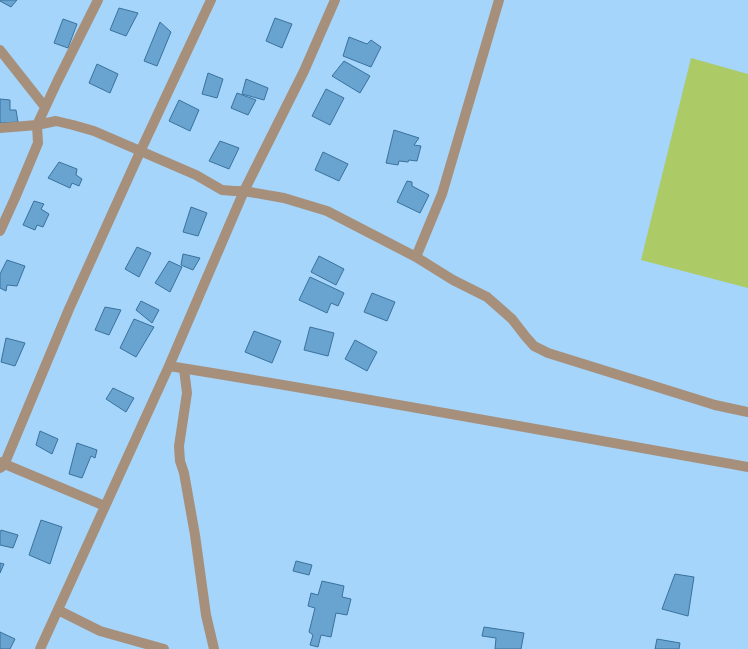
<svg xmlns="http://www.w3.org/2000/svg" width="748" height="649" font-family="'Source Sans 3',sans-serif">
	<rect width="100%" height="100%" fill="#a6d5fb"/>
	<path fill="#acca66" d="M691 58 748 74V288L641 260Z"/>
	<path fill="#69a3d0" stroke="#39729d" d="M0 0H17L11 7 0 1Z
		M119 8 138 13 126 36 110 30Z
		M275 18 292 24 282 48 266 41Z
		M63 19 77 24 68 48 54 43Z
		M160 22 171 32 157 66 144 61Z
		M349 37 367 44 371 40 381 47 371 67 343 56Z
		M344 61 370 76 360 93 332 76Z
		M97 64 118 74 110 93 89 83Z
		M208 73 223 79 217 98 202 94Z
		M246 79 268 88 264 100 242 94Z
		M326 89 344 98 330 125 312 116Z
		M237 93 256 100 248 115 231 108Z
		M0 99 10 100V110H16L18 122 0 123Z
		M179 100 199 110 190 131 169 121Z
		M394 130 419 138 414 145 421 146 417 161 409 160 408 162 399 161 398 165 386 163Z
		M220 141 239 148 229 169 209 161Z
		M323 152 348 164 339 181 315 170Z
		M59 162 77 169 76 175 82 179 79 186 72 183 70 188 48 178Z
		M407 181 412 182V186L429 195 420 213 397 202Z
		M34 201 44 204 41 209 49 214 43 227 37 225 35 230 23 225Z
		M191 207 207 213 198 236 183 232Z
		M137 247 151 253 139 277 125 269Z
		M183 254 200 258 193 270 181 265Z
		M319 256 344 269 336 285 311 272Z
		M7 260 25 266 17 286 7 285 6 291 0 288V274Z
		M169 261 182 267 170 292 155 283Z
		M310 277 344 293 338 306 331 303 327 313 299 300Z
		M372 293 395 302 387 321 364 312Z
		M141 301 159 310 152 323 136 310Z
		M105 307 121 310 109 335 95 330Z
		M134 319 154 327 136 357 120 348Z
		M310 327 334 333 328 356 304 350Z
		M254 331 281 341 272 363 245 352Z
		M6 338 25 343 15 366 1 362Z
		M355 340 377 352 367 371 345 359Z
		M113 388 134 398 126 412 106 399Z
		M40 431 58 439 52 454 36 445Z
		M77 443 97 450 95 458 91 456 82 478 69 474Z
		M41 520 62 527 50 564 29 555Z
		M1 530 18 535 13 548 0 545V532Z
		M296 561 312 565 309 575 293 571Z
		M0 563 4 564 0 573Z
		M675 574 694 577 688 616 662 609Z
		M322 581 344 586 342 597 351 599 347 615 336 613 331 637 321 635 318 647 310 645 313 635 309 632 315 608 308 606 311 593 318 595Z
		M484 627 524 633 521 649H495L496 638 482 636Z
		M0 632 15 639 10 649H0Z
		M657 639 680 643 679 649H655Z"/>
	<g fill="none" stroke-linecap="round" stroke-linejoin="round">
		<path stroke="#a7907b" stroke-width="10" d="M0 50 45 107
			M0 128 37 125 56 121 73 125 94 131 196 175 222 190 234 191H244L284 198 327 211 416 257 453 280 487 297 512 319 526 337 534 346 548 353 715 405 748 412
			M0 231 15 198 38 143 37 125 57 82 98 0
			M416 257 442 194 499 0
			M169 366C363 397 555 433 748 467
			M184 369 187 393 179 446 180 461 184 473 195 535 206 615 214 649
			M0 462 105 506
			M0 468 4 465 69 309 140 152 211 0
			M58 610 100 631 164 649
			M40 649 169 366 244 191 304 71 335 0"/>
	</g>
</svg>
